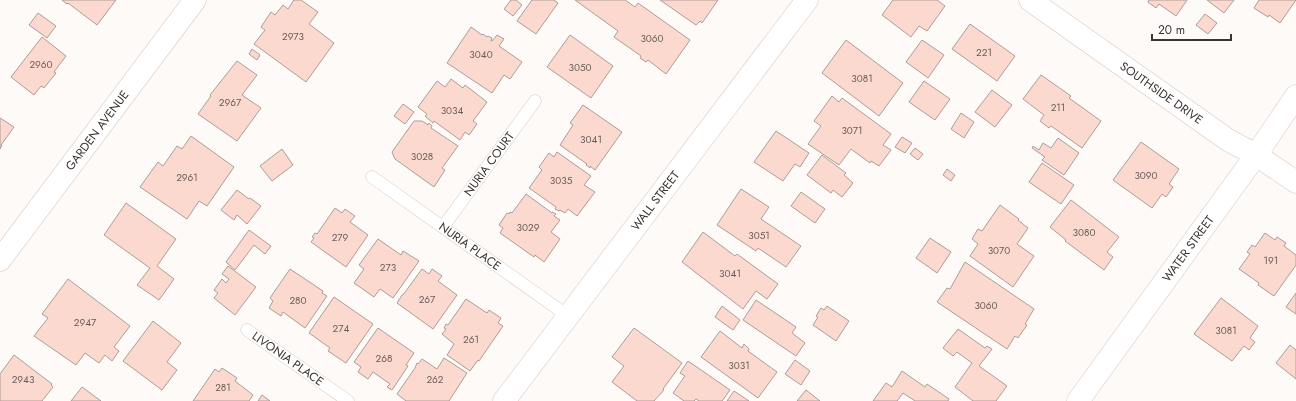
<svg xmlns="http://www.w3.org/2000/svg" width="1296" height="401" font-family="Jost,sans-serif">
	<rect width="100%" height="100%" fill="#fefaf8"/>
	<path fill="#fcd9cf" stroke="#ae9c96" d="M62 0H116L97 25 68 3 67 4Z
		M294 0H301L318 12 309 24 334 43 306 82 254 44 265 30 261 27 271 12 275 15 283 5 288 9Z
		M511 0H516L522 5 513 16 504 9Z
		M532 0H554L558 3 536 34 517 21Z
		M575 0H625L635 7 638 3 690 40 666 74 648 60 646 62 640 58 641 56 614 37 618 31Z
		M660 0H718L702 23 700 21 696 25Z
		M893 0H937L945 6 927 31 919 26 911 37 882 15Z
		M1149 0H1187L1176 16 1159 4 1156 8 1148 2Z
		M1207 0H1234L1224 13Z
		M1259 0H1296L1280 23 1269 15 1268 17 1254 8Z
		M38 13 56 26 47 38 29 25Z
		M1205 14 1217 23 1208 34 1196 25Z
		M970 24 1015 56 997 81 952 49Z
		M471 27 482 35 483 34 487 37 488 36 492 38 491 41H492L497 35 504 39 499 46 522 62 510 79 504 75 492 93 447 63Z
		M570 35 613 66 591 98 547 67Z
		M42 37 66 56 54 72 56 73 44 88 41 86 34 95 11 77Z
		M846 40 903 83 879 116 822 73Z
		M922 40 944 55 928 78 906 62Z
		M252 49 260 55 257 60 249 54Z
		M237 61 257 75 242 95 261 108 237 141 198 114 211 96 210 95Z
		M1041 75 1071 96 1069 98 1101 121 1082 148 1051 126 1049 128 1040 121 1044 115 1023 99Z
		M451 79 463 88 465 85 487 102 473 121 477 124 469 135 465 132 460 140 434 121 433 123 425 116 427 114 418 107 437 81 445 87Z
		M924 81 950 99 935 120 909 102Z
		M992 90 1012 105 995 127 975 112Z
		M832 96 839 102 842 98 891 134 883 145 891 150 879 166 871 161 870 163 851 149 839 165 808 144 821 126 814 121Z
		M403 104 414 112 405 124 394 116Z
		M583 105 622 132 595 170 590 166V168L586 165 587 164 560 145 573 125 570 123Z
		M961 113 974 122 964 138 951 129Z
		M0 118 14 127 1 145H2L0 149Z
		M414 121H422L428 125 429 123 432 126 431 128 458 146 442 168 445 170 434 187 395 159 392 152Z
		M776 131 809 153 800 167 795 164 783 181 754 162Z
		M191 136 234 167 207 206 199 201 187 219 140 187 158 162 163 166 177 146 182 149Z
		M902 137 912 143 905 153 895 147Z
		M1058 138 1079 153 1064 175 1042 160 1045 157 1032 148 1033 146 1039 150 1043 143 1051 148Z
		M1141 142 1179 169 1169 184 1173 187 1166 197 1162 194 1152 208 1113 180Z
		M915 148 923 154 918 160 910 154Z
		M282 149 293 165 272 181 260 166Z
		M557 152 591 176 584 185 595 192 577 216 568 209 565 213 560 210 559 211 555 209 556 207 529 188 542 170 539 167 549 153 554 157Z
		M822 155 846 173 844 175 853 183 842 197 833 190 831 193 807 175Z
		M1042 163 1074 185 1061 204 1029 182Z
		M947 169 955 175 951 181 943 175Z
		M741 189 769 207 761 219 801 246 786 267 758 248 756 251 717 225Z
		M237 190 249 199 250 198 261 206 247 224 237 215 234 220 221 210Z
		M801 192 825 209 815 223 791 206Z
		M526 194 552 213V212L556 214 554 216 560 220 551 232 560 239 544 262 535 255 534 257 500 233 503 228 499 225 507 213 509 214 510 212 512 213Z
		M1071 200 1119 237 1107 252 1113 257 1104 270 1065 241 1066 240 1050 227Z
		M126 203 176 239 157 266 174 279 159 300 137 285 150 268 104 235Z
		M1000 205 1019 219 1018 220 1028 228 1017 244 1034 256 1013 287 970 256 978 244 972 239 978 229 982 231Z
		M335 208 342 213 345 209 355 216 350 222 368 235 346 267 311 242 314 238 312 237 315 233 317 234Z
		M249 230 271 246 265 254 254 245 235 270 226 262Z
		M703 232 735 256 737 254 778 284 767 299 756 291 743 309 682 262Z
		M1265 233 1275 240 1277 237 1286 243 1284 246 1296 255V265L1274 296 1258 285 1259 283 1239 269 1250 254 1247 252 1252 245 1255 247Z
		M930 238 951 252 937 273 916 258Z
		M378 239 401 255 403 251 419 261 393 298 380 289 374 297 354 283 364 269 359 265Z
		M965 262 1034 309 1025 324 1027 325 1018 338 1015 336 1007 349 937 302 947 288 950 289Z
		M228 266 256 287 235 315 214 298 218 293 214 290 222 279 226 283 229 279 222 274Z
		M290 269 323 291 322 293 327 296 305 328 283 312 281 316 269 308 273 301 270 298Z
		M422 269 429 274 432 269 442 276 438 281 457 295 433 329 397 303 402 295H403Z
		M68 279 130 326 114 347 119 351 112 361 105 355 99 363 85 353 76 365 34 336 48 318 42 314Z
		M1296 293V314L1286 307Z
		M334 297 373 324 346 363 328 351 330 348 309 333Z
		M1221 298 1258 326 1250 338 1255 342 1249 350 1244 346 1232 361 1194 334Z
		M466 299 487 313 489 310 501 318 498 323 503 326 479 361 478 360 470 371 447 355 454 344 442 334 446 329 444 328 446 324 448 325Z
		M756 300 796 327 792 333 805 343 796 356 743 320Z
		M722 306 740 320 733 330 715 317Z
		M827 306 849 321 836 341 813 325 818 317 816 316 821 308 824 310Z
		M153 321 181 343 167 362 177 370 162 390 123 361Z
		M378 328 414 353 406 365 408 366 392 390 387 387 390 384 373 372 368 379 358 372 361 367 354 362Z
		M634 328 682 363 663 389 664 390 654 401H637L612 382 624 366 612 357Z
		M958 329 985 348 987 346 992 349 979 366 1007 386 996 401H973L955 387 972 363 957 352 953 356 943 348Z
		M720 331 742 348 744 344 749 349 748 351 777 372 758 398 701 357Z
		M1290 345 1296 350V379L1276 363Z
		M14 355 52 384 51 385 53 387 42 401H0V374Z
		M444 358 467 373 449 401H406L397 394 415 368 417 363 418 364 422 359 437 369Z
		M795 360 810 371 801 385 785 374Z
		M688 361 730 390 722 401H699L696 399 694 401H684L673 393 685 376 680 373Z
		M222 368 237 378 235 381 253 395 249 401H193L215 369 219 372Z
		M902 371 925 387 927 384 949 399 948 401H915L903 393 897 401H873L886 383 892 387Z
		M82 387 101 401H71Z
		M806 390 820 401H797Z
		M734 391 749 401H727Z
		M262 395 270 401H258Z"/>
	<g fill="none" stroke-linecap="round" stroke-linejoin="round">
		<g stroke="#d8c6be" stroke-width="13">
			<g id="service">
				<path id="s1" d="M372 177 568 316"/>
				<path id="s2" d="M443 227 535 101"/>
				<path id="s3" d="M247 330 348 401"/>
			</g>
		</g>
		<g stroke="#d8c6be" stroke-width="23">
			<g id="minor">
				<path id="s4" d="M1030 0 1228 140 1256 155 1296 182"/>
				<path id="s5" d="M0 260 195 0"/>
				<path id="s6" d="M504 401 807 0"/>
				<path id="s7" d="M1078 401 1256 155 1296 96"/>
			</g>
		</g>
		<use href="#service" stroke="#fff" stroke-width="12"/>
		<use href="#minor" stroke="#fff" stroke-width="22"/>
	</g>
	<g text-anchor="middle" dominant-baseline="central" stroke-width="3" stroke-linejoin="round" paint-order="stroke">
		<g font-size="10" fill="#6b5d58">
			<text x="293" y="36">2973</text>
			<text x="652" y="38">3060</text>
			<text x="984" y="52">221</text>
			<text x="481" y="54">3040</text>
			<text x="41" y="64">2960</text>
			<text x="580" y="67">3050</text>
			<text x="862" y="78">3081</text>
			<text x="230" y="102">2967</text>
			<text x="1058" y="107">211</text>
			<text x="452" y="110">3034</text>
			<text x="852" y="130">3071</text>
			<text x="591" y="139">3041</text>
			<text x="422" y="156">3028</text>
			<text x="1146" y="175">3090</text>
			<text x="187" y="177">2961</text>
			<text x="561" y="180">3035</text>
			<text x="528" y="227">3029</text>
			<text x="1084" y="232">3080</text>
			<text x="759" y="235">3051</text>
			<text x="340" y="237">279</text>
			<text x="999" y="250">3070</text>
			<text x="1271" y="260">191</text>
			<text x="388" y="267">273</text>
			<text x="730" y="273">3041</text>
			<text x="427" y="299">267</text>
			<text x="298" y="300">280</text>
			<text x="986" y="305">3060</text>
			<text x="85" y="322">2947</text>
			<text x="341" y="328">274</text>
			<text x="1226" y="330">3081</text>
			<text x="471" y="339">261</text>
			<text x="384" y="358">268</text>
			<text x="739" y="365">3031</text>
			<text x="23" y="379">2943</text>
			<text x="435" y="379">262</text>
			<text x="223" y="387">281</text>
		</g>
		<g font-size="12" fill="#3b3431" stroke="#fff">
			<text stroke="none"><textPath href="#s4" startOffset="161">SOUTHSIDE DRIVE</textPath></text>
			<text stroke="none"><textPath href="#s5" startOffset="162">GARDEN AVENUE</textPath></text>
			<text stroke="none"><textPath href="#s2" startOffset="78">NURIA COURT</textPath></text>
			<text stroke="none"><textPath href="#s6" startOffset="251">WALL STREET</textPath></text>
			<text stroke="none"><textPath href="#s1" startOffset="120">NURIA PLACE</textPath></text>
			<text stroke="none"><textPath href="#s7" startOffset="188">WATER STREET</textPath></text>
			<text stroke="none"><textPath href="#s3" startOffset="50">LIVONIA PLACE</textPath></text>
		</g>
	</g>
	<path d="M1152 34v6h79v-6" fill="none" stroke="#3b3431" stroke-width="2"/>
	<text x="1158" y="34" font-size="12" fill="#3b3431" stroke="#ffffff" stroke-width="3" paint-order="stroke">20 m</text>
</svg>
